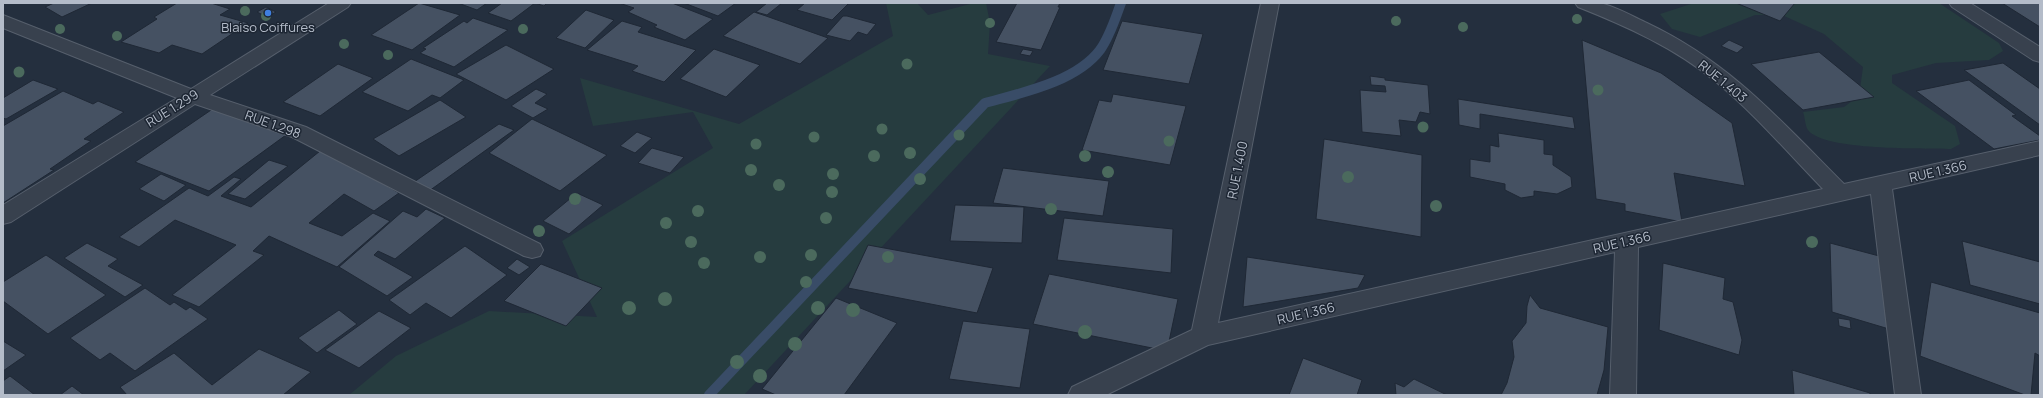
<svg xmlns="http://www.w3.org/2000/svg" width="2043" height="398" font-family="Manrope,sans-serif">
	<rect width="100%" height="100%" fill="#242f3e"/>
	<path fill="#263c3f" d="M886 3H917L928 15 974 3H986L990 23 988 54 1050 66 744 395H349L396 356 489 311 597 317 562 241 713 148 693 112 593 126 580 78 739 124 893 36Z
		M1694 3H1939L1999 43 2003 51 1989 60 1936 63 1892 75V83L1955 126 1960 144 1951 149C1924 148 1824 151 1808 130 1805 126 1805 117 1803 112L1844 107 1859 96 1863 67 1824 34 1782 15H1755L1700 37 1672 29 1660 14Z"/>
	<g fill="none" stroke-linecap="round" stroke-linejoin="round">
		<path stroke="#394c67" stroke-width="10" d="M709 395 985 103C1021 93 1076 82 1100 50 1110 36 1115 19 1121 3"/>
	</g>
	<path fill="#455162" stroke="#1f2835" d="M54 3H92L62 17 45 7Z
		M177 3H211L230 9 220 15 248 23 202 54 172 45 159 53 121 42 157 19 154 17Z
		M419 3 460 15 412 50 371 35Z
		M458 3H487L477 10Z
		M502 3H547L544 6 535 3 511 21 488 13Z
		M619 3H672L713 19 685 40 654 27 657 25 628 12 634 8Z
		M684 3H736L718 16Z
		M767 3H782L767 15 756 12Z
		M805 3H849L832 20 797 10Z
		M1017 3H1060L1058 7H1060L1041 50 996 42Z
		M1736 3H1795L1780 21Z
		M2002 3H2040V27Z
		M266 7 276 12 267 17 257 12Z
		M586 10 614 20 585 48 556 38Z
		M754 12 766 16 828 38 800 64 723 36Z
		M843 16H847L876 24 867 35 858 32 850 41 826 35Z
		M473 18 508 30 454 67 420 53 426 49 423 48 464 21 467 23Z
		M622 21 642 27 638 32 696 50 664 82 632 71 638 66 587 50Z
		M1122 21 1203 34 1189 84 1103 70Z
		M1582 40 1661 73 1732 123 1745 186 1674 173 1682 222 1625 211V204L1596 199Z
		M1729 40 1744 47 1737 53 1721 46Z
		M506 45 554 69 506 100 456 74Z
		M714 49 760 65 726 97 680 79Z
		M1023 49 1033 51 1030 56 1020 54Z
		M1819 52 1874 97 1803 110 1751 64Z
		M411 59 464 80 440 98 432 95 408 111 362 92Z
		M2003 63 2040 89V125L1964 70Z
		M338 64 373 78 320 116 283 102Z
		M1370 76 1385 78V80L1428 85 1430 114 1420 112 1416 122 1399 120 1401 136 1362 132 1360 90 1386 92 1385 86 1371 85Z
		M33 80 58 89 6 119 3 118V98Z
		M1969 80 2016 115 2012 116 2040 136V140L1994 149 1916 91Z
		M536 89 547 94 535 103 548 109 533 118 511 106Z
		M63 91 93 104 98 101 124 112 84 139 91 141 50 169 54 170 3 203V126Z
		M1113 94 1186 106 1170 165 1082 150 1099 100 1111 102Z
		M1458 99 1573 117 1575 129 1480 114V129L1459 125Z
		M440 100 466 117 399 156 373 139Z
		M214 108 286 135 209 191 135 162Z
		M532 119 607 155 560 191 489 153Z
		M499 124 514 130 429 191 414 182Z
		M637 132 652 138 635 153 620 146Z
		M1498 133 1544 140V154L1553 155V165L1571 177 1572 187 1557 194 1534 191V196L1521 198 1505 190V184L1470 177V159L1490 162V145L1499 147Z
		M1324 139 1422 155 1421 237 1316 219Z
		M652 148 684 157 670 173 638 163Z
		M320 151 355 167 399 193 374 211 344 194 309 223 342 236 373 213 390 221 337 267 269 236 253 251 264 255 199 307 172 295 236 245 175 220 139 247 119 237 189 188 208 196 234 177 241 179 221 196 251 207Z
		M269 160 288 166 245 199 228 194Z
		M1003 168 1109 181 1103 216 993 203Z
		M161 174 186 185 164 201 139 189Z
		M577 193 603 205 569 234 543 221Z
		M955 205 1024 207 1022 243 950 241Z
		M426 209 445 218 395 259 378 251 374 255 413 277 387 296 339 267 403 211 417 217Z
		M1064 218 1173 229 1171 273 1057 260Z
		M1962 241 2040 262V304L1970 285Z
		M87 243 118 259 108 266 143 285 125 297 64 258Z
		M1830 243 1883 257 1889 329 1832 312Z
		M868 245 993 268 977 313 848 288Z
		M465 246 507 275 451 318 426 303 410 315 389 300Z
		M46 255 106 295 48 334 3 301V282Z
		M1247 257 1365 275 1358 288 1243 307Z
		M517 259 530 267 519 275 507 268Z
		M1663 263 1725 278 1723 299 1733 302 1742 340 1739 355 1659 330Z
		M541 264 602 288 566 326 504 301Z
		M1049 274 1178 299 1167 351 1033 324Z
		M1931 282 2040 313V356L2035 353 2031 395H2025L1920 356Z
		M145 288 170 305 174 302 186 310 190 307 208 319 135 371 110 353 100 360 70 338Z
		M1530 295 1540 308 1608 327 1604 370 1597 395H1501L1507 383 1514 357 1512 341 1526 323 1527 306Z
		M836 298 897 323 844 395H776L762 389Z
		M339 310 357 324 317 353 298 338Z
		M379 311 411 328 359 368 325 350Z
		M1838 318 1850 320 1851 329 1839 326Z
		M963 321 1030 329 1020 388 949 379Z
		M3 341 26 355 3 371Z
		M259 349 311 372 283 395H127L120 387 174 353 212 385Z
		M1303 358 1362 380 1357 395H1289Z
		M1792 370 1870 393V395H1794Z
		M10 376 35 395H3V381Z
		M1414 379 1447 395H1396L1395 383 1404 387Z
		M72 386 84 395H60Z"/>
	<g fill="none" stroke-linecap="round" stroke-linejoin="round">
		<g stroke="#565f6c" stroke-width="2">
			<path id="minor" d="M329 3H351L348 7 210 95 306 127 540 244 543 250 540 256 532 258 524 256 292 137 195 104 11 222 3 224V205L177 98 3 28V15L191 89Z
				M1261 3H1279L1218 323 1823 189C1788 153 1755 114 1716 82 1675 48 1626 26 1578 7L1575 3C1583 3 1592 2 1599 3 1613 5 1634 17 1647 23 1731 63 1780 120 1844 184L2040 141V155L1892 189 1921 395H1895L1871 194 1638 247 1636 395H1610L1615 252 1208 345 1106 395H1068L1072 387 1192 330Z
				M1949 3H1970L2040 47V62L2033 60 1952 7Z"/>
		</g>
		<use href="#minor" fill="#38414e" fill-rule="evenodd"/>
	</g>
	<g fill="#4b6a5d">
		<circle cx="245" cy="11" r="5"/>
		<circle cx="266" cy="16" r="5"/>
		<circle cx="1577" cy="19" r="5"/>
		<circle cx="1396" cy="21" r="5"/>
		<circle cx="990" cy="23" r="5"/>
		<circle cx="1463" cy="27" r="5"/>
		<circle cx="60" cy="29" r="5"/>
		<circle cx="523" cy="29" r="5"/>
		<circle cx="117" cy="36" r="5"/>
		<circle cx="344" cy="44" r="5"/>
		<circle cx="388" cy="55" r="5"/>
		<circle cx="907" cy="64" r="5.5"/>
		<circle cx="19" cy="72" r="5.5"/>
		<circle cx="1598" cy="90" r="5.5"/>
		<circle cx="1423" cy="127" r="5.5"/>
		<circle cx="882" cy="129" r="5.5"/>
		<circle cx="959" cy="135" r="5.5"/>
		<circle cx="814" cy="137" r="5.5"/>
		<circle cx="1169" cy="141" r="5.5"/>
		<circle cx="756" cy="144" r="5.5"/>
		<circle cx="910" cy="153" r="6"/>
		<circle cx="874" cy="156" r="6"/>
		<circle cx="1085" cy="156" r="6"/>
		<circle cx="751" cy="170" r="6"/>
		<circle cx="1108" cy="172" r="6"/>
		<circle cx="833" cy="174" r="6"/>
		<circle cx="1348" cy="177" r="6"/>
		<circle cx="920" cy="179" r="6"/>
		<circle cx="779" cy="185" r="6"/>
		<circle cx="832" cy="192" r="6"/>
		<circle cx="575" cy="199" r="6"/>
		<circle cx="1436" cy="206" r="6"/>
		<circle cx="1051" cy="209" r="6"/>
		<circle cx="698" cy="211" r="6"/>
		<circle cx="826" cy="218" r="6"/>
		<circle cx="666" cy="223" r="6"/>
		<circle cx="539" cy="231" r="6"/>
		<circle cx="691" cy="242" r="6"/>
		<circle cx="1812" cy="242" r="6"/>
		<circle cx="811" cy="255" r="6"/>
		<circle cx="760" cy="257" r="6"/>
		<circle cx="888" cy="257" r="6"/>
		<circle cx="704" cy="263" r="6"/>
		<circle cx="806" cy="282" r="6"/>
		<circle cx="665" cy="299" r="7"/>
		<circle cx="629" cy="308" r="7"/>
		<circle cx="818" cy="308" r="7"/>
		<circle cx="853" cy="310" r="7"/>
		<circle cx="1085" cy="332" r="7"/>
		<circle cx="795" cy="344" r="7"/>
		<circle cx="737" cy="362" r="7"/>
		<circle cx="760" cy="376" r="7"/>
	</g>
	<circle fill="#3f7fe0" stroke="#1d2633" stroke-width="1.5" cx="268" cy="13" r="4"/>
	<g text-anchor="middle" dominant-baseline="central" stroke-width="3" stroke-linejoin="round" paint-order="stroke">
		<g font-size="13" fill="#b4bcc9" stroke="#1d2633">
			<text x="268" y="27">Blaiso Coiffures</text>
		</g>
		<g font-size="13" fill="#b4bcc9" stroke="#1d2633">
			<text transform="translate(1723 81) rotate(39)">RUE 1.403</text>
			<text transform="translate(172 108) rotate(-32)">RUE 1.299</text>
			<text transform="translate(273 124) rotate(20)">RUE 1.298</text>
			<text transform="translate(1237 170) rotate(-79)">RUE 1.400</text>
			<text transform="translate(1938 171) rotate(-13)">RUE 1.366</text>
			<text transform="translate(1622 242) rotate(-13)">RUE 1.366</text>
			<text transform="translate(1306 313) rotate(-13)">RUE 1.366</text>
		</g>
	</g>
	<rect width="2043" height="398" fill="none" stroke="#b4bcc9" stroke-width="8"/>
</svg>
